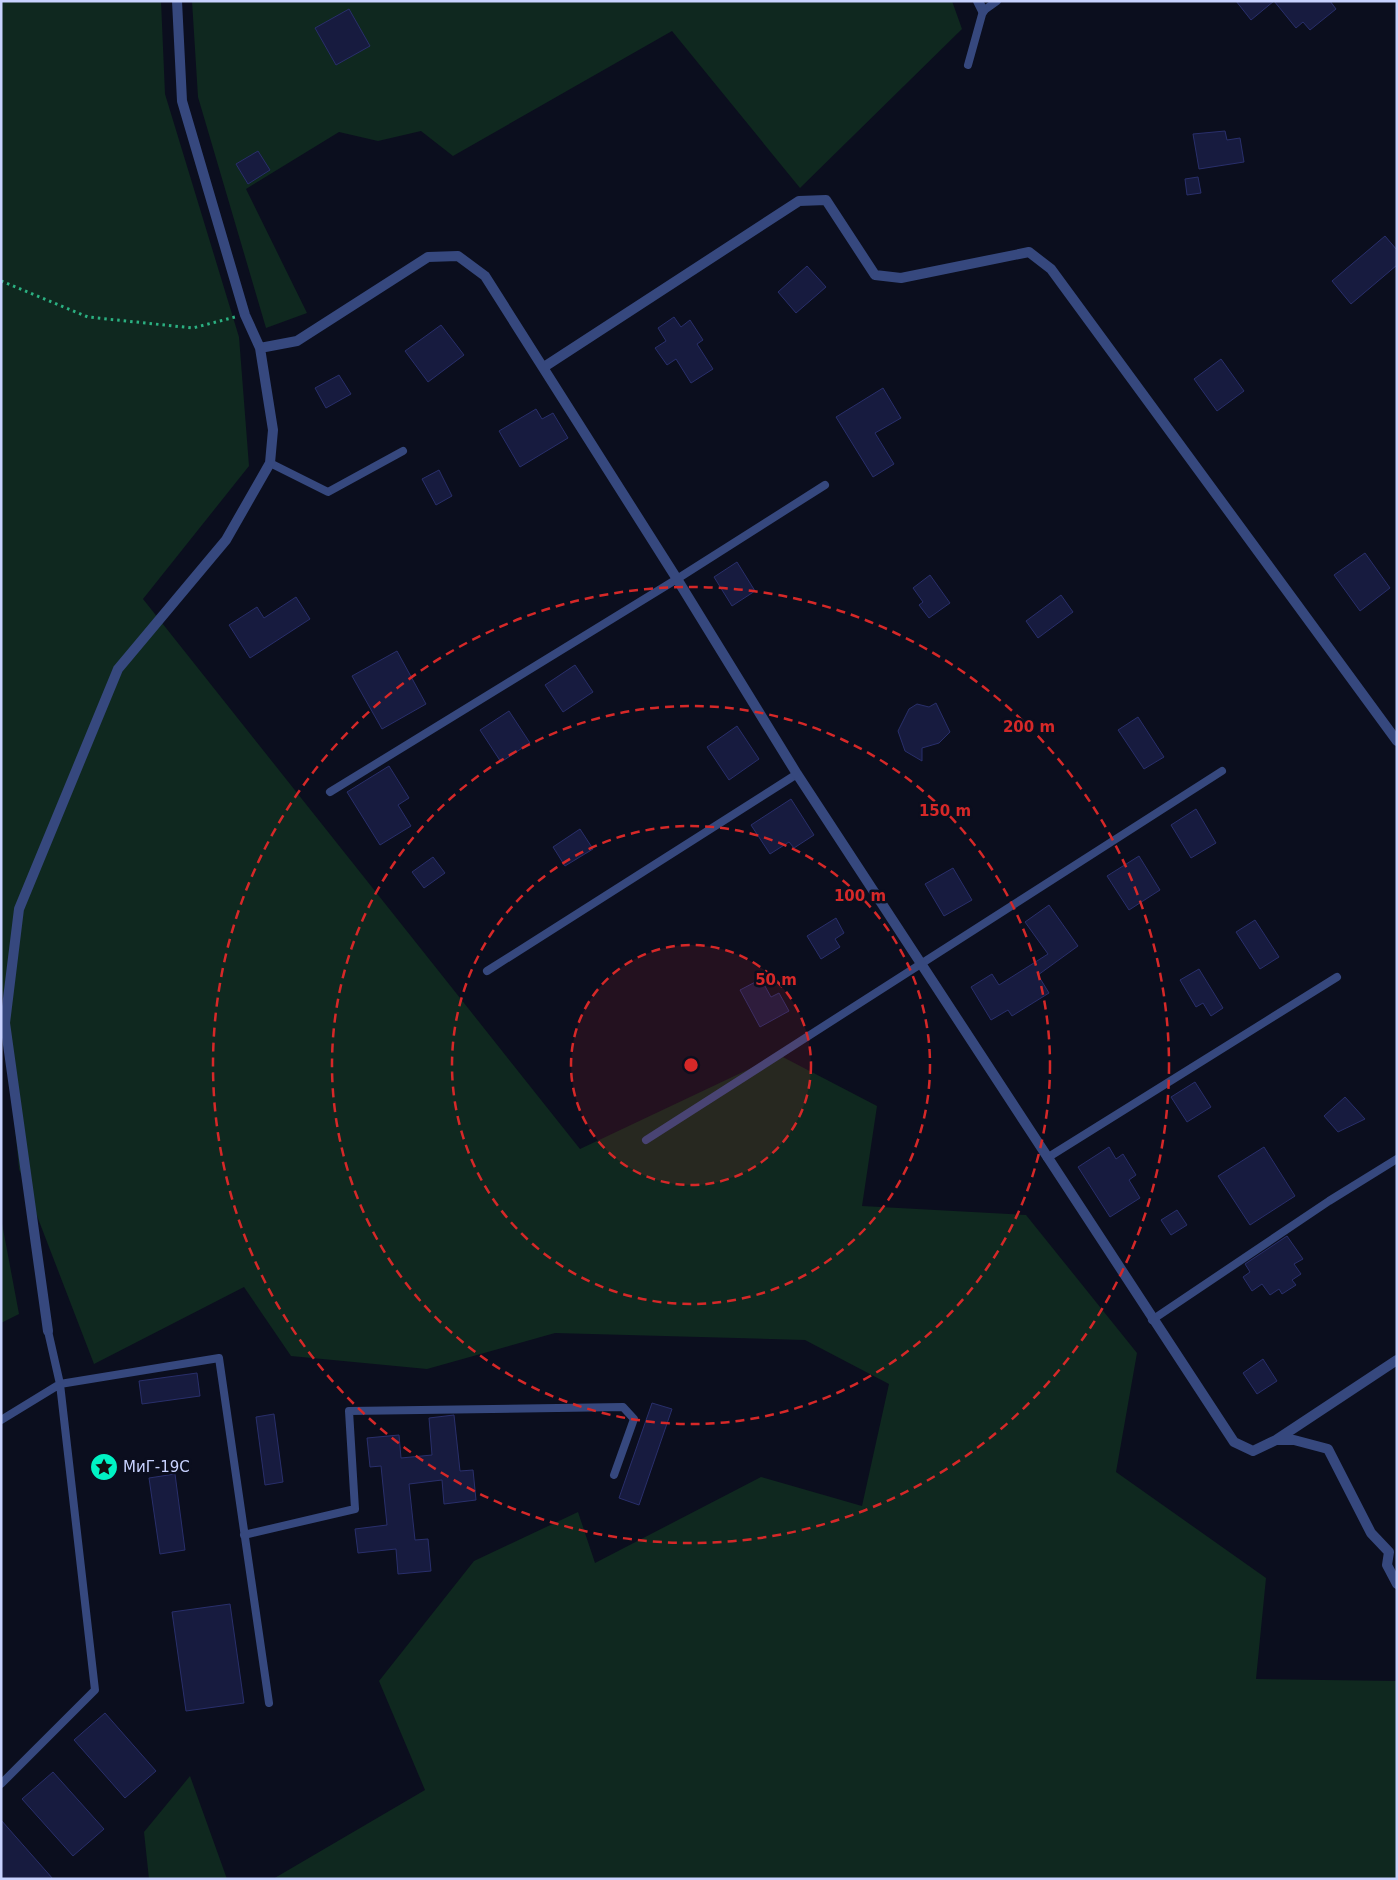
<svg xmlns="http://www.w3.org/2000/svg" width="1398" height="1880" font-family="'DejaVu Sans',sans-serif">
	<rect width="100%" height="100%" fill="#0b0e1e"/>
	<path fill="#0f281f" d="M1 1H161L165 94 239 337 249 466 143 599 580 1149 779 1055 877 1106 862 1206 1026 1215 1137 1353 1116 1472 1266 1578 1256 1679 1397 1681V1879H273L425 1790 379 1681 474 1561 578 1512 595 1563 761 1477 862 1506 889 1384 805 1340 555 1333 427 1369 291 1356 244 1287 94 1364 19 1169 1 977Z
		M192 1H952L962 29 800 188 672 31 453 156 421 131 378 141 339 132 246 189 307 313 266 328 198 97Z
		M1 1218 19 1314 1 1323Z
		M190 1776 227 1879H149L144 1832Z"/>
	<path fill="#171b3f" stroke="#292f6b" d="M1236 1H1274L1251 20Z
		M1274 1H1330L1336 9 1310 30 1303 22 1296 28Z
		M349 9 370 46 336 65 315 28Z
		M1225 131 1227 140 1240 138 1244 162 1199 169 1193 134Z
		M258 151 270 170 248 184 236 164Z
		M1198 177 1201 193 1187 195 1185 179Z
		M1385 236 1397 250V265L1351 304 1332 281Z
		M807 266 826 287 796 313 778 292Z
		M674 317 681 327 690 320 703 340 697 344 713 369 691 383 676 359 667 365 655 348 666 341 658 328Z
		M441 325 464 355 428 382 405 351Z
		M1221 359 1244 391 1217 411 1194 379Z
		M339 375 351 394 326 408 315 388Z
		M883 388 901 418 875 433 894 464 873 477 836 417Z
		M536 409 542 419 553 413 568 438 520 467 499 431Z
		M439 470 452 496 436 505 422 479Z
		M1365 553 1390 588 1360 611 1334 575Z
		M737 562 755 591 732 606 714 577Z
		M930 575 950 603 929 618 919 605 923 602 913 588Z
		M1061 595 1073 612 1038 638 1026 621Z
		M296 597 310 619 250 658 229 625 257 607 264 618Z
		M397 651 426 704 382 729 352 676Z
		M575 665 593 692 563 712 545 685Z
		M936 703 950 732 939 743 922 748V761L905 751 898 731 909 709 917 704 929 707Z
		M509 711 530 743 501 762 480 730Z
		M1138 717 1164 757 1144 769 1118 730Z
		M737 726 759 759 729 780 707 747Z
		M389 766 409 798 398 805 411 826 380 845 347 792Z
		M791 799 814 835 794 848 789 842 770 854 751 825Z
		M1196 809 1216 843 1191 858 1171 825Z
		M580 829 593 849 565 866 553 847Z
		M1139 856 1160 890 1129 910 1107 876Z
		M433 857 445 873 424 888 412 872Z
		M953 868 972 900 944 916 925 884Z
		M1049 905 1078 946 1038 975 1049 993 1012 1016 1008 1010 991 1020 971 987 992 974 999 985 1048 954 1025 922Z
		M836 918 844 933 835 939 840 947 821 959 807 936Z
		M1255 920 1279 957 1260 969 1236 932Z
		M1199 969 1223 1008 1211 1016 1203 1003 1196 1007 1180 980Z
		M761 979 771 997 779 993 789 1011 760 1027 740 990Z
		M1195 1082 1211 1107 1187 1122 1171 1097Z
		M1345 1097 1365 1119 1338 1132 1324 1116Z
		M1109 1147 1116 1159 1123 1154 1136 1175 1129 1180 1140 1198 1110 1217 1078 1167Z
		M1264 1147 1295 1196 1250 1225 1218 1176Z
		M1177 1210 1187 1225 1171 1235 1161 1220Z
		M1287 1236 1303 1259 1294 1264 1301 1274 1292 1280 1296 1285 1282 1294 1279 1289 1270 1295 1262 1284 1252 1291 1243 1277 1250 1272 1245 1264Z
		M1263 1359 1277 1381 1257 1394 1243 1373Z
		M197 1373 200 1396 142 1404 139 1381Z
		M652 1403 672 1409 639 1505 619 1498Z
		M274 1414 283 1482 265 1485 256 1417Z
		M454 1415 460 1471 473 1470 476 1500 444 1504 442 1480 409 1484 415 1540 428 1539 431 1571 398 1574 396 1549 358 1553 355 1529 387 1525 381 1466 370 1467 367 1438 399 1435 401 1458 432 1455 429 1418Z
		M175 1474 185 1550 160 1554 149 1478Z
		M230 1604 244 1703 186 1711 172 1612Z
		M105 1713 156 1771 125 1798 74 1740Z
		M53 1772 104 1829 73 1856 22 1799Z
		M1 1820 53 1879H1Z"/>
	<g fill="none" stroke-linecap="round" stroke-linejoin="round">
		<path stroke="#2bb081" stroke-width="3" stroke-dasharray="2.5 4" stroke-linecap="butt" d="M1 281 88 317 193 328 235 317"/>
		<path stroke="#36487e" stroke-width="8" d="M968 65 983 11 997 1
			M270 463 328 492 403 451
			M330 792 677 579 825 485
			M487 971 797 774
			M646 1140 1222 771
			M1047 1158 1337 977
			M1152 1320 1329 1201 1397 1159
			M48 1331 60 1384 219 1358 269 1703
			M1 1420 60 1384 95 1690 1 1784
			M244 1535 355 1509 349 1411 623 1407 634 1419 614 1475"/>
		<path stroke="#36487e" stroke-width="10" d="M978 1 983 11
			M260 348 297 341 428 257 458 256 485 276 677 579 797 774 1234 1442 1253 1451 1276 1440 1397 1360
			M544 367 799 201 826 200 875 275 901 278 1029 252 1051 269 1397 741
			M48 1331 5 1023 19 909 118 669 226 540 270 463 273 430 260 348 245 315 182 101 177 1
			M1276 1440H1294L1328 1449 1371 1533 1389 1552 1387 1565 1397 1584"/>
	</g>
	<circle cx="691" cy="1065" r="120" fill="#d62828" fill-opacity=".12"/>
	<g fill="none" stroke="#d62828" stroke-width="2.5" stroke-dasharray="9 6">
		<circle cx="691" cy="1065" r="120"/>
		<circle cx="691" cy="1065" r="239"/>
		<circle cx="691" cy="1065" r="359"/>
		<circle cx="691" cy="1065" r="478"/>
	</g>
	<defs>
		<g id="sight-disc" transform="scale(1.4375)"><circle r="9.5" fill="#00f3c4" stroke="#0b0e1e"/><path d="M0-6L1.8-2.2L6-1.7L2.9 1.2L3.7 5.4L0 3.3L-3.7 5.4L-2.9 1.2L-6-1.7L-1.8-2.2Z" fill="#111"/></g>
	</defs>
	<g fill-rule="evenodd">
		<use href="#sight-disc" x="104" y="1467"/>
	</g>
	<g text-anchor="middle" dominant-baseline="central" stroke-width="5" stroke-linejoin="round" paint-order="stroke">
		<g font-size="15" fill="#c8d2ff" stroke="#0b0e1e" text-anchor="start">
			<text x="123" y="1467">МиГ-19С</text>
		</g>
	</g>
	<circle cx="691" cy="1065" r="8" fill="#d62828" stroke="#0b0e1e" stroke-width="2.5"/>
	<g font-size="15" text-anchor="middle" font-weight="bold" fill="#d62828" stroke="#0b0e1e" stroke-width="5" stroke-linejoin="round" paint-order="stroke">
		<text x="1029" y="732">200 m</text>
		<text x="945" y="816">150 m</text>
		<text x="860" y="901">100 m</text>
		<text x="776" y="985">50 m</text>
	</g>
	<rect width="1398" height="1880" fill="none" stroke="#c8d2ff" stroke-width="5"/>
</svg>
